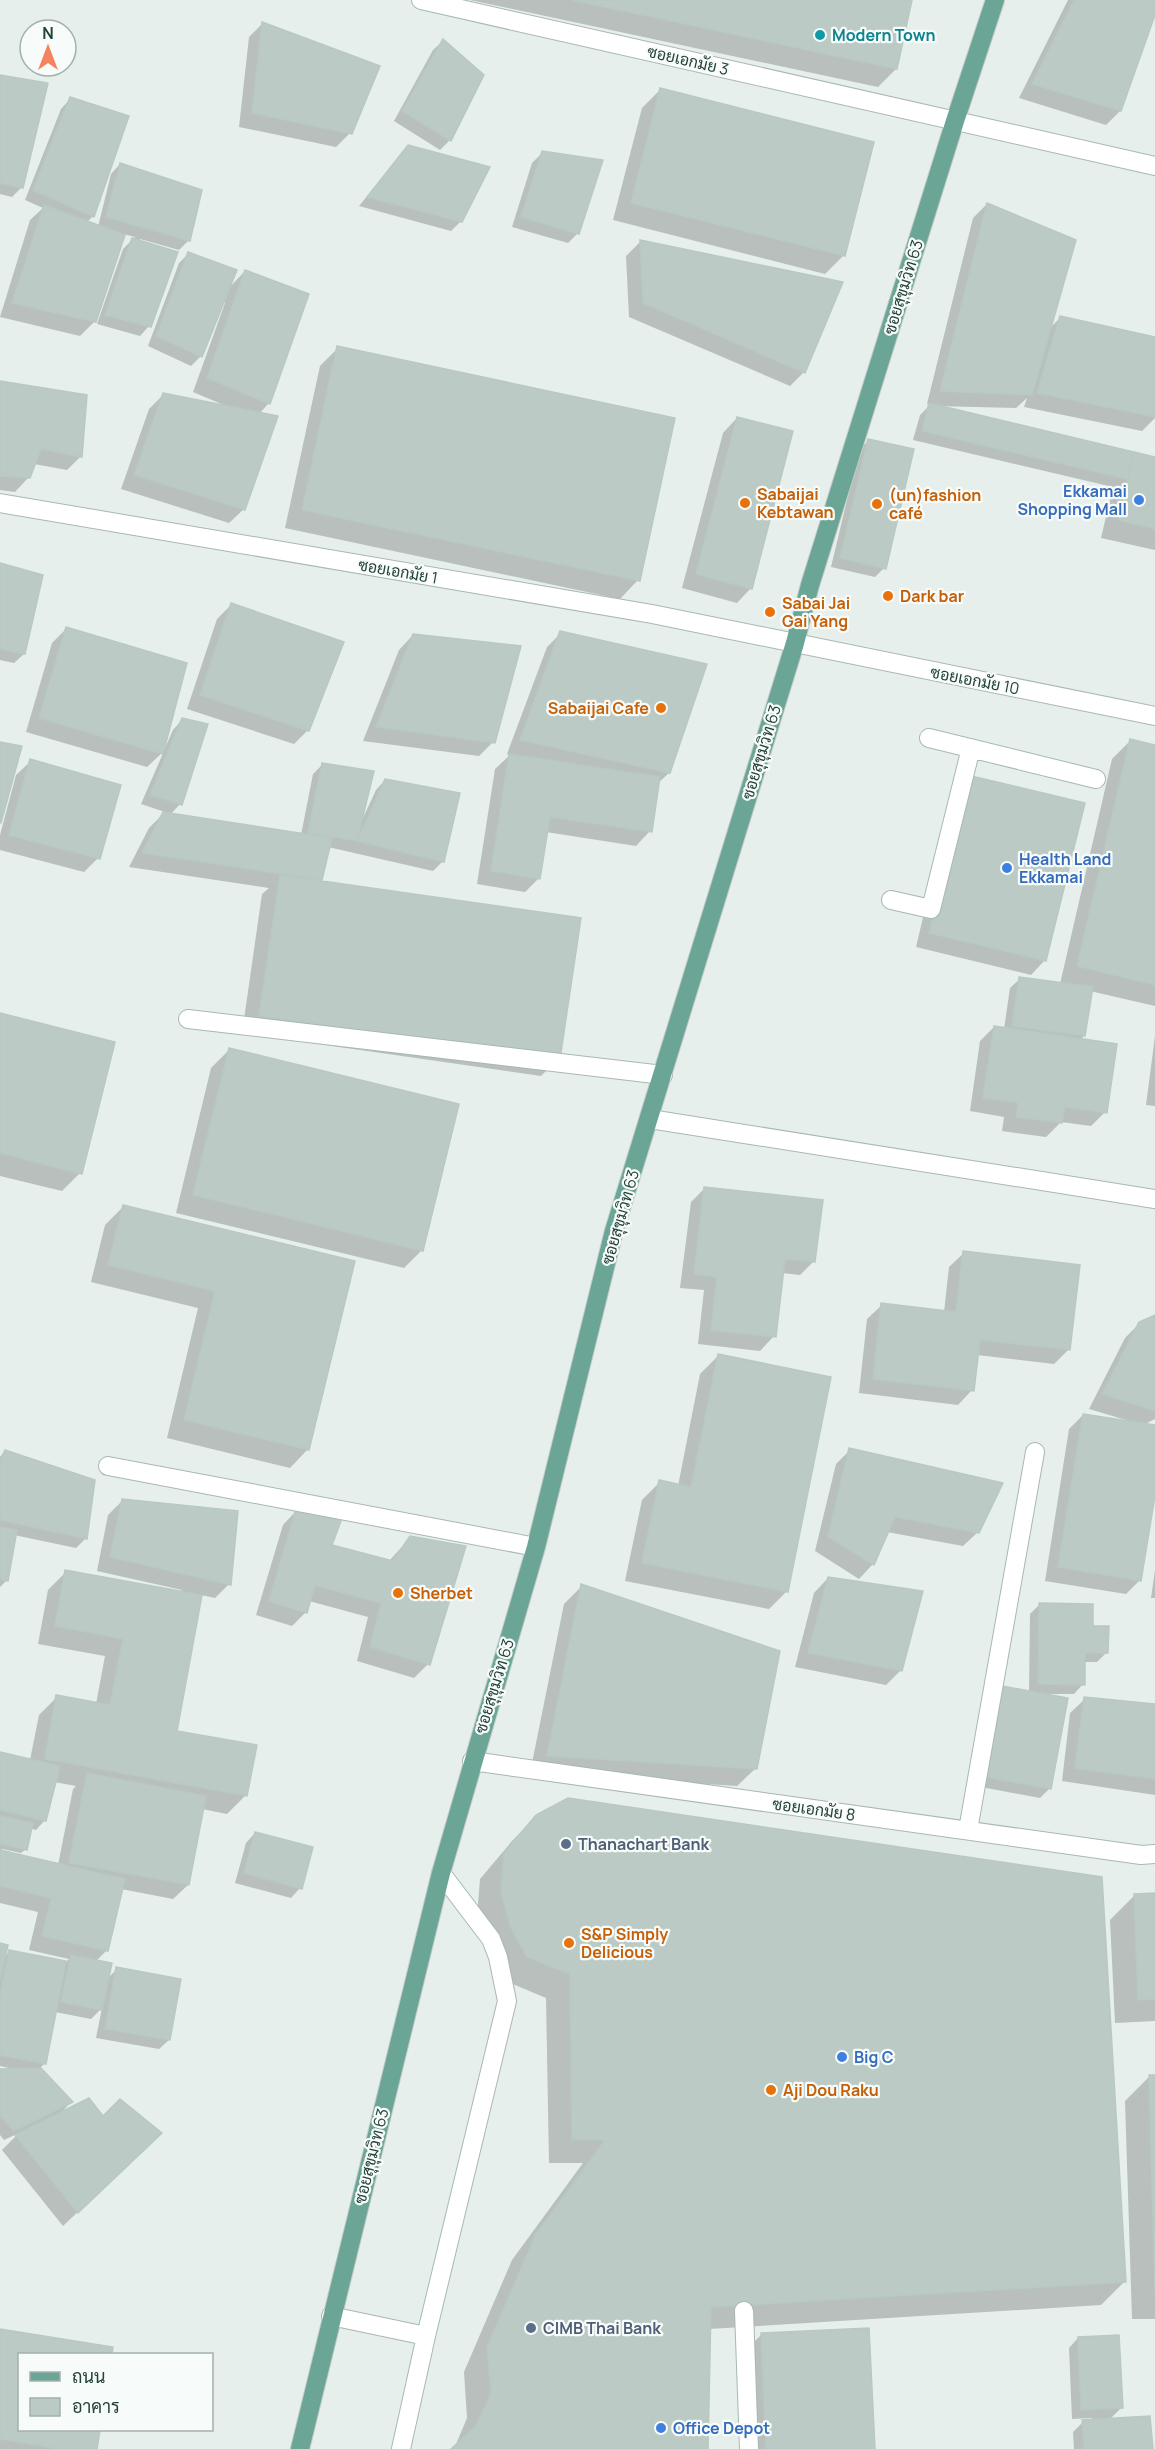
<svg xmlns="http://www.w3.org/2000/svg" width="1155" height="2449" font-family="Manrope,Sarabun,sans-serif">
	<rect width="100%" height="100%" fill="#e6efeb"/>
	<path fill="#0003" fill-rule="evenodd" d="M470 0H911L896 69 878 87Z
		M1068 0H1155V11L1120 111 1106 125 1019 98Z
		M263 23 350 133 336 147 239 127 249 37Z
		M443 41 482 75 450 140 440 150 394 121 433 50Z
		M0 77 22 187 12 197 0 194Z
		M660 90 872 143 843 256 825 274 613 220 642 108Z
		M70 99 93 216 87 222 98 227 111 174 120 164 189 240 179 250 140 239 149 326 140 336 97 324 123 249 135 237 123 234 97 319 80 336 0 317 30 220 43 208 25 200 61 109Z
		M408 146 487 168 460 222 451 231 359 206Z
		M542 153 601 161 577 234 568 243 512 227 532 163Z
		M987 204 1049 329 1061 317 1155 339V418L1142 431 1024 407 1027 398 1016 408 935 406 1155 458V550L1101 538 1113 487 913 440 920 415 930 405 927 404 973 218Z
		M640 242 804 372 790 386 629 317 626 256Z
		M189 253 228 289 245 271 269 403 259 414 244 509 229 523 121 489 149 409 163 395 226 406 193 392 225 303 223 302 201 356 191 366 148 346 179 263Z
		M338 348 638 580 620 599 285 528 320 366Z
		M0 382 81 456 67 470 34 464 29 477 15 492 0 490Z
		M737 418 751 588 737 603 682 588 723 433Z
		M869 440 884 568 875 577 831 567 859 450Z
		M0 564 24 654 14 663 0 660Z
		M231 605 308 730 294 744 187 709 217 619Z
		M66 629 163 747 165 748 173 730 182 720 180 804 170 815 301 835 313 774 323 764 363 818 376 790 385 780 443 861 433 871 328 847 318 882 559 1058 541 1076 242 1033 262 894 269 888 129 867 149 828 165 812 141 804 164 751 147 767 26 732 52 643Z
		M561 633 669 773 657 784 650 831 636 846 546 832 539 878 525 892 477 884 495 769 510 755 507 754 547 647Z
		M413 635 493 742 479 756 363 741 399 650Z
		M1130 741 1155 746V1006L1090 991 1084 1036 1080 1040 1105 1112 1091 1126 1061 1122 1046 1137 1002 1131 1004 1117 970 1111 980 1041 994 1027 1004 1029 1010 988 1020 979 1060 984 1112 759Z
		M31 761 98 858 84 872 0 850V835L16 775Z
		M953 791 1045 960 1031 975 916 947Z
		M0 1015 80 1173 62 1191 0 1176Z
		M1155 1036V1106L1146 1105Z
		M229 1050 422 1250 404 1268 176 1213 211 1068Z
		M705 1188 814 1261 800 1275 782 1273 774 1336 760 1351 698 1344 704 1290 680 1288 691 1202Z
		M123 1207 353 1262 308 1449 290 1468 167 1438 198 1308 91 1282 105 1225Z
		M964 1253 1068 1350 1054 1364 977 1355 972 1390 958 1405 859 1393 867 1319 882 1305 944 1312 949 1267Z
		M1155 1316V1419L1143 1425 1155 1427V1486L1140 1580 1126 1594 1045 1581 1069 1429 1083 1415 1126 1422V1420L1089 1409 1125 1338 1140 1323Z
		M718 1356 787 1591 769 1609 625 1581 642 1500 660 1482 678 1486 700 1374Z
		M850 1450 978 1532 963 1546 887 1532 873 1564 859 1579 815 1551 836 1464Z
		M5 1451 94 1481 85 1539 76 1548 14 1535 7 1580 0 1587V1457Z
		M123 1500 229 1584 215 1598 201 1595 176 1732 245 1796 227 1814 202 1809 188 1885 173 1899 121 1889 106 1951 95 1962 107 1979 117 1969 169 2040 159 2049 96 2038 102 2008 91 2019 55 2012 45 2063 40 2068 71 2102 60 2114 103 2118 146 2147 63 2226 2 2150 19 2133 4 2140 0 2135V2070L13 2069 0 2066V1945L4 1957 9 1952 66 1962 69 1959 29 1950 38 1912 0 1903V1753L30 1760 39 1715 57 1697 96 1704 105 1656 38 1644 48 1590 66 1572 181 1593 182 1590 97 1571 108 1515ZM54 1782 76 1786 73 1789 58 1865 1 1852 2 1849 21 1853 26 1849 30 1828 36 1830 45 1820Z
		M297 1510 330 1546 389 1561 410 1538 428 1664 414 1678 357 1661 368 1617 309 1601 306 1612 292 1626 256 1615 283 1525Z
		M1155 1570V1598H1151Z
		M828 1578 901 1670 886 1685 795 1667 814 1593Z
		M582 1586 756 1768 737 1786 530 1773 564 1604Z
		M1039 1605 1092 1627 1107 1652 1097 1662H1084L1083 1684 1074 1694H1043L1050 1788 1040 1798 976 1786 1029 1693 1030 1614Z
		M1085 1699 1155 1706V1795L1062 1781 1070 1713Z
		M537 1816 1125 2281 1101 2305 709 2329 707 2449H454L467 2418 464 2372 512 2260 583 2163H549L546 1998 503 1980 477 1916 480 1879 512 1841Z
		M255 1833 300 1888 291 1898 235 1883 246 1843Z
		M1155 1895V2021L1115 2023 1110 1920 1134 1896Z
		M1155 2076V2319H1132L1125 2101 1149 2077Z
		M0 2330 112 2349 111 2354H20V2430H99L95 2449H0Z
		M761 2335 873 2449H752L747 2349Z
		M1078 2338 1121 2408 1109 2420 1151 2449H1074L1073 2432 1083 2422 1092 2421V2418L1072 2419 1069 2348Z"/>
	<path fill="#bbcac4" stroke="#b8c9c2" stroke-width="1.5" d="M572 0H912L897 69Z
		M1074 0H1155V15L1121 111 1032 84Z
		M262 22 380 66 352 134 252 113Z
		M443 39 484 75 451 141 402 111Z
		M0 75 48 83 23 188 0 183Z
		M660 88 874 142 845 256 631 203Z
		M70 97 129 116 94 217 33 190Z
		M408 145 490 167 462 222 367 197Z
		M542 151 603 160 579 234 521 217Z
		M120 163 202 190 190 241 106 217Z
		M987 203 1076 240 1032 395 940 391Z
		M44 205 125 235 96 322 12 303Z
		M132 238 178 252 151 327 105 315Z
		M640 240 843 282 805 373 643 303Z
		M188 252 237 270 202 357 156 336Z
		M245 270 309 294 270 404 207 378Z
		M1060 316 1155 337V417L1037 393Z
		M337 346 675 418 640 581 302 510Z
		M0 381 87 395 82 457 41 449 30 478 0 476Z
		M163 393 278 416 245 510 134 475Z
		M929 403 1134 452 1127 479 922 431Z
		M737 417 793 431 752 589 696 574Z
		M868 439 914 449 886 569 840 558Z
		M1134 452 1155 457V529L1118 520Z
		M0 563 43 575 25 654 0 649Z
		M231 603 344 642 309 731 200 695Z
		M66 627 187 663 163 754 39 718Z
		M560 631 707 664 670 773 520 740Z
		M413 634 521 646 495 743 376 727Z
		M182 718 208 724 182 805 150 795Z
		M1130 739 1155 745V985L1077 966Z
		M0 742 22 746 1 823 0 822Z
		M509 754 660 777 652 832 550 817 540 879 491 871Z
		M30 759 121 785 100 859 9 835Z
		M322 763 374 771 357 841 308 833Z
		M967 775 1085 803 1046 961 929 933Z
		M385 779 460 793 444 862 357 841Z
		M163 812 332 838 322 880 142 853Z
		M280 875 581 918 560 1059 259 1016Z
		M1019 977 1093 987 1085 1036 1012 1026Z
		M0 1013 115 1042 82 1174 0 1153Z
		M994 1026 1117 1044 1107 1113 1065 1107 1062 1123 1016 1117 1018 1103 983 1098Z
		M229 1048 459 1104 423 1251 193 1195Z
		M704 1187 823 1200 815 1262 785 1259 776 1337 711 1330 717 1277 694 1274Z
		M123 1205 355 1261 309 1450 184 1420 215 1291 108 1265Z
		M963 1251 1080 1265 1070 1350 980 1340 974 1391 873 1379 881 1303 956 1312Z
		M1155 1315V1411L1102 1394 1139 1322Z
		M718 1354 831 1377 788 1592 642 1563 659 1480 691 1487Z
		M1083 1414 1155 1425V1496L1141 1581 1058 1567Z
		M849 1448 1003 1483 979 1533 895 1517 874 1565 828 1537Z
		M5 1450 95 1480 87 1539 0 1520V1462Z
		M122 1499 238 1511 231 1585 110 1557Z
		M296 1509 341 1521 332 1545 393 1561 410 1536 466 1546 430 1665 370 1647 381 1603 315 1585 307 1613 269 1601Z
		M0 1527 17 1530 8 1581 0 1579Z
		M65 1570 202 1595 177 1731 257 1745 247 1796 45 1759 56 1695 110 1705 123 1639 55 1626Z
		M828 1577 923 1591 902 1671 808 1653Z
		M581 1584 780 1651 757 1769 547 1756Z
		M1039 1603 1093 1604V1626H1109L1108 1653H1085V1685L1038 1684Z
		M1002 1686 1068 1698 1051 1789 985 1777Z
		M1084 1697 1155 1704V1779L1075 1768Z
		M0 1752 60 1766 46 1821 0 1810Z
		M87 1773 206 1796 189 1885 69 1863Z
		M568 1798 1102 1877 1126 2282 711 2307 708 2449H451L476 2426 491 2393 487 2347 536 2234 605 2140H572L570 1974 527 1957 510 1926 501 1891 504 1853 536 1815Z
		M0 1816 33 1823 27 1850 0 1844Z
		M255 1832 313 1847 302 1889 244 1873Z
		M0 1850 125 1879 108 1951 42 1936 51 1898 0 1886Z
		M1155 1893V1999L1138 2000 1134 1894Z
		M0 1943 8 1945 0 1980Z
		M9 1950 66 1961 46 2064 0 2055V1996Z
		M71 1955 112 1963 102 2010 61 2002Z
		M116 1967 181 1979 170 2040 105 2029Z
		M41 2068 73 2102 14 2131 0 2115V2069Z
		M1149 2075H1155V2295Z
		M89 2098 103 2116 120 2099 162 2133 78 2213 15 2135Z
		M869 2328 875 2449H766L761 2333Z
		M0 2329 113 2347 112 2354H20V2430H100L97 2449H59L0 2439Z
		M1119 2335 1123 2408 1081 2410 1078 2337Z
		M1150 2416 1153 2449H1084L1082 2420Z"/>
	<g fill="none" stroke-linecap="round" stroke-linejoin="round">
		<g stroke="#a8b8b2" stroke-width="20">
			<path id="lane" d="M929 738 1096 779
				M891 900 931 909 971 748
				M188 1019 663 1075
				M650 1119 1155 1199
				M108 1466 536 1547
				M744 2311 749 2449
				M331 2316 426 2336 401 2449
				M426 2336 507 2001 498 1957 491 1939 441 1873"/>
		</g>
		<g stroke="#a8b8b2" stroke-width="20">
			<path id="street" d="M421 0 1155 166
				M0 503 652 614 1155 716
				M472 1761 1141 1855 1155 1854
				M968 1830 1035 1452"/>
		</g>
		<g stroke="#c2cac8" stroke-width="20">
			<path id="primary" d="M300 2449 441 1873 536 1547 614 1231 795 643 810 585 955 121 995 0"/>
		</g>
		<use href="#lane" stroke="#fff" stroke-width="18"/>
		<use href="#street" stroke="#fff" stroke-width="18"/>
		<use href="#primary" stroke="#6aa596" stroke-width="18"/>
	</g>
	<circle fill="#0f9aa8" stroke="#f7fbf9" stroke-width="2" cx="820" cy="35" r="6"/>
	<g fill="#3f7fe0" stroke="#f7fbf9" stroke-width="2">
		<circle cx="1139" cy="500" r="6"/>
		<circle cx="1007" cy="868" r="6"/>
		<circle cx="842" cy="2057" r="6"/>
		<circle cx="661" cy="2428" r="6"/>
	</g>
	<g fill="#e8710a" stroke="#f7fbf9" stroke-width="2">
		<circle cx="745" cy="503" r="6"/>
		<circle cx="877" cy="504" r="6"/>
		<circle cx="888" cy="596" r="6"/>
		<circle cx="770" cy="612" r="6"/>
		<circle cx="661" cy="708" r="6"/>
		<circle cx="398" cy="1593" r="6"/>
		<circle cx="569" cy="1943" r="6"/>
		<circle cx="771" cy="2090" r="6"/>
	</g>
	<g fill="#5c6f8a" stroke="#f7fbf9" stroke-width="2">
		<circle cx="566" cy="1844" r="6"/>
		<circle cx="531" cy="2328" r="6"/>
	</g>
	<g text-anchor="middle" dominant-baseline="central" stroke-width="4.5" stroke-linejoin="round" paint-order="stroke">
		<g font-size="16" font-weight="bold" fill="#0d838f" stroke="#f7fbf9" text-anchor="start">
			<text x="832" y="35">Modern Town</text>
		</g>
		<g font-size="16" fill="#24423a" stroke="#f7fbf9">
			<text transform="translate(688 60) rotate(13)">ซอยเอกมัย 3</text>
			<text transform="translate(903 287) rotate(-73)">ซอยสุขุมวิท 63</text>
			<text transform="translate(398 571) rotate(10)">ซอยเอกมัย 1</text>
			<text transform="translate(975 680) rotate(11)">ซอยเอกมัย 10</text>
			<text transform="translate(761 752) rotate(-73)">ซอยสุขุมวิท 63</text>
			<text transform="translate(620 1217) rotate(-74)">ซอยสุขุมวิท 63</text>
			<text transform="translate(494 1686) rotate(-73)">ซอยสุขุมวิท 63</text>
			<text transform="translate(814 1809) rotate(8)">ซอยเอกมัย 8</text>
			<text transform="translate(371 2156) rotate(-76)">ซอยสุขุมวิท 63</text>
		</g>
		<g font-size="16" font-weight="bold" fill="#366cbe" stroke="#f7fbf9" text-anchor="start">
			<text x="1127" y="491" text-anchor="end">Ekkamai<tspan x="1127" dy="18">Shopping Mall</tspan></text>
			<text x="1019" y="859">Health Land<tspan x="1019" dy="18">Ekkamai</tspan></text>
			<text x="854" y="2057">Big C</text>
			<text x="673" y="2428">Office Depot</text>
		</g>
		<g font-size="16" font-weight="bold" fill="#c56008" stroke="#f7fbf9" text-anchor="start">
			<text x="757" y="494">Sabaijai<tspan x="757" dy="18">Kebtawan</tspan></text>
			<text x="889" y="495">(un)fashion<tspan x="889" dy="18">café</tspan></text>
			<text x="900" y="596">Dark bar</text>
			<text x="782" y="603">Sabai Jai<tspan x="782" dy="18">Gai Yang</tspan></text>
			<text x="649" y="708" text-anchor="end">Sabaijai Cafe</text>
			<text x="410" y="1593">Sherbet</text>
			<text x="581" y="1934">S&amp;P Simply<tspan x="581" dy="18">Delicious</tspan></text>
			<text x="783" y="2090">Aji Dou Raku</text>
		</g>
		<g font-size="16" font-weight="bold" fill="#4e5e75" stroke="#f7fbf9" text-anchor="start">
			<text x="578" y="1844">Thanachart Bank</text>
			<text x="543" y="2328">CIMB Thai Bank</text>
		</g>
	</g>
	<rect x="18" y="2353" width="195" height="78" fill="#f7fbf9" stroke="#a3b1ad" stroke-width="1.5"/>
	<rect x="30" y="2372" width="30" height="9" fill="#6aa596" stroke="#a3b1ad" stroke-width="1.5"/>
	<text x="72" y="2383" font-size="18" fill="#24423a">ถนน</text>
	<rect x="30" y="2398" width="30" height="18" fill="#bbcac4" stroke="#a3b1ad" stroke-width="1.5"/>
	<text x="72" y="2413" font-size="18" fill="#24423a">อาคาร</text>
	<g transform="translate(48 48)"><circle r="28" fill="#f7fbf9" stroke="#a3b1ad" stroke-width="1.5"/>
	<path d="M0-4.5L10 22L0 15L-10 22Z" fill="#f4845f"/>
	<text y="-9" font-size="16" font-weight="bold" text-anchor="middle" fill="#24423a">N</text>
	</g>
</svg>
